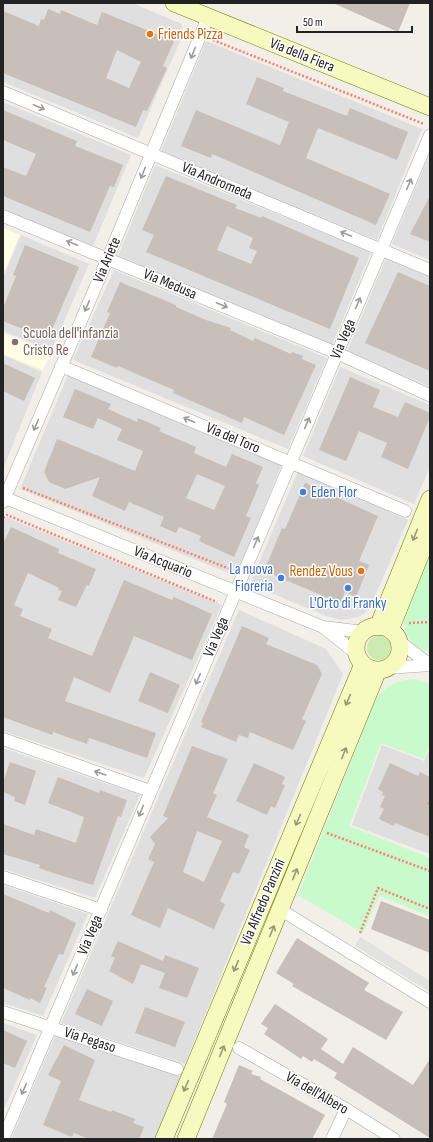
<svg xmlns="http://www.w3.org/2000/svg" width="433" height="1142" font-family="'Sofia Sans Condensed',sans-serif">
	<rect width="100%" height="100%" fill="#f2efe9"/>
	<path fill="#e0dfdf" d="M3 3H132L182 24 181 39 138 138 3 82Z
		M206 41 422 129 377 240 161 151Z
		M3 102 131 155 93 246 3 210Z
		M430 153V260L392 244Z
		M155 165 371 252 332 345 118 256Z
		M21 235 89 264 51 351 3 331V278Z
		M386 258 430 277V387L347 351Z
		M114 270 327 358 288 449 73 360Z
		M3 355 42 372 3 469Z
		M340 367 430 405V467L414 504 303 456Z
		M68 375 281 466 236 576 20 489Z
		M298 471 408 520 369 610 358 617 341 620 326 616 250 584Z
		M6 517 222 605 144 778 3 731V524Z
		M239 610 326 649 343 674 185 1064 61 1023Z
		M382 745 424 761 430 747V854L352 825Z
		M3 748 140 795 95 898 3 869Z
		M3 885 88 914 43 1016 3 1003Z
		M3 1023 37 1035 3 1111Z
		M55 1036 186 1078 160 1139H11Z"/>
	<path fill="#ffffe5" d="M3 228 20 235 3 274Z
		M3 333 51 352 43 370 3 354Z"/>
	<path fill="#cdebb0" d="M367 648a12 12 0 1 1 24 0a12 12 0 1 1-24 0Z"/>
	<path fill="#c8facc" d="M430 555V652C411 645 405 639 404 618Z
		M416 679 430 684V743L424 759 381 743 349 826 430 858V916L379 896 363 933 298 895 375 701C386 685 396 680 416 679Z"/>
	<path fill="#e2e2e2" d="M360 937 430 981V992L355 946Z"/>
	<path fill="#c7bfb8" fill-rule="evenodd" d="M333 3H410L398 32Z
		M48 9 60 14 61 10 97 25 102 12 174 41 163 66 167 68 147 111 143 110 136 127 3 73V11L39 26 41 19 44 20ZM117 50 141 62 129 88 106 78Z
		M257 77 284 88 283 91 347 116 350 108 408 132 397 160 318 128 306 158 390 194 376 225 212 154 211 158 181 146 196 110 280 145 289 122 246 104Z
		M3 110 77 141 75 146 123 165 114 187 110 186 90 232 3 196V167L26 176 36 154 3 140Z
		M166 176 237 205 235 208 261 218 262 216 359 258 330 329 146 252 154 235 142 230ZM227 226 253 238 249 248 257 251 251 264 217 250Z
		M430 196V242L410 234Z
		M25 245 79 267 48 339 3 321V308L16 276 13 275Z
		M398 272 430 286V371L365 343Z
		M120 282 176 305V307L206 320 231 328 230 330 253 341 255 338 291 354 292 352 303 356 302 359 316 365 284 435 244 417 242 423 173 393 174 390 118 366 117 368 91 357 110 313 107 312Z
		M3 363 35 378 24 401 3 391Z
		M350 377 380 390 373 407 398 417 405 402 430 413V417L408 469 381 457 387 443 359 431 346 461 319 450Z
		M75 389 111 404 108 409 137 422 138 418 161 428 159 431 196 447 194 453 226 467 232 454 263 467 256 483 259 485 246 516 251 518 234 557 199 541 201 536 179 527 176 533 160 526 164 517 129 502 125 511 92 496 100 477 65 489 49 482 44 472 57 439 135 471 143 451 117 440 122 429 98 418 93 429 63 417ZM197 474 225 486 214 510 186 498Z
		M305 483 378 516 359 561 369 565 356 597 345 592 340 603 264 571 282 528 285 529Z
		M11 527 59 549 58 553 96 569 89 586 87 585 76 607 58 600 62 591 58 590 59 588 28 573 14 605 23 609 20 616 52 629 48 638 92 656 124 580 172 600 174 597 212 614 192 660 134 636 110 693 74 677 65 701 156 733 147 758 89 738 87 744 53 732 52 735 3 717V544Z
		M242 626 269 638 266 644 317 665 322 674 302 719 306 721 293 750 250 732 248 738 239 735 236 742 201 727 203 723 201 722Z
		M150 672 180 685 168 713 138 701Z
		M192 746 228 759 213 793 217 795 207 817 249 835 244 847 250 850 239 874 233 872 220 901 225 904 214 929 168 908 160 928 131 915 154 862 148 859 155 844 150 837 168 818 163 816ZM197 831 222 841 204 882 183 872Z
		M10 762 36 771 25 805 14 801 15 797 3 792V782Z
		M254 763 285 777 282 784 285 785 275 808 271 806 267 815 236 801Z
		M390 763 418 776 420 772 430 777V837L395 823 394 826 379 819 384 809 380 807 385 796 382 795 383 792 378 789Z
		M58 777 99 793 100 790 127 800 121 817 118 816 93 885 53 873 39 868 40 865 3 854V824L34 835 36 829 76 843 84 817 48 803Z
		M3 894 49 913 50 910 76 923 63 955 59 954 44 987 47 988 40 1003 30 998V1000L3 988Z
		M381 901 430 920V953L371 929Z
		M297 938 369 983 364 990 403 1012 386 1040 292 986 294 984 276 973Z
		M118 941 163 961 165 955 199 968 187 998 159 988 165 973 141 964 133 984 109 971 115 958 111 956Z
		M87 989 113 1001 102 1026 75 1014Z
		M275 1004 328 1039 321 1049 343 1064 353 1047 413 1085 430 1059V1138L334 1078 337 1073 314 1059 312 1062 303 1056 301 1059 264 1034 268 1028 261 1024Z
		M145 1007 185 1022 175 1047 135 1033Z
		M3 1030 27 1041 15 1068 3 1063Z
		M64 1045 95 1060 79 1100 111 1112 112 1110 135 1119 133 1123 144 1127 139 1139H89L74 1133 72 1137 43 1125 61 1081 48 1075Z
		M239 1065 253 1071 251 1074 261 1077 260 1079 325 1115 312 1139H212L227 1104 224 1102Z"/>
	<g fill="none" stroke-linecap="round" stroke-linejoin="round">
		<g stroke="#a9a9a9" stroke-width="13">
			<path id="street" d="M3 92 430 270
				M3 216 337 353 429 395
				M61 366 405 511
				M3 497 323 627 364 632
				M3 502 108 258 208 17
				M323 627 358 655
				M399 641 430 665
				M388 668 430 665
				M3 739 150 791
				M3 877 101 910
				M281 910 430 1002
				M3 1012 177 1069
				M239 1048 346 1109 394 1139
				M3 1139 430 135
				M332 1139 346 1109"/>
		</g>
		<g stroke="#707d05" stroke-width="18">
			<path id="secondary" d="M174 3 430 107
				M356 648a22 22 0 1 1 44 0a22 22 0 1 1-44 0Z
				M378 627 430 499
				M390 630 430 531
				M164 1139 363 664
				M186 1139 378 670"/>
		</g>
		<path stroke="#fa8072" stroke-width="2.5" stroke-dasharray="2 2" stroke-linecap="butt" d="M213 40 424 124
			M23 488 230 569
			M3 518 7 515 217 602
			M409 623 430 622
			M428 803 430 804
			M327 833 430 871
			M360 933 378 888 430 909"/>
		<use href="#street" stroke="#fff" stroke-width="12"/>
		<use href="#secondary" stroke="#f7fabf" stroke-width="17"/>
	</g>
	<defs><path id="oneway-shaft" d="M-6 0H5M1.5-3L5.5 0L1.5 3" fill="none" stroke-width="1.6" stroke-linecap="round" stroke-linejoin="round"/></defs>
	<g stroke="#9c9c9c">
		<use href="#oneway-shaft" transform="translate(193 53) rotate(113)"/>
		<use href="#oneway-shaft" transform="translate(39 107) rotate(23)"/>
		<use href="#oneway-shaft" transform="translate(143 173) rotate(112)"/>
		<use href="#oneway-shaft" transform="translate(409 184) rotate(-67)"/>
		<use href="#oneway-shaft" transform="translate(346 234) rotate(-157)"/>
		<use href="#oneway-shaft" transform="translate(72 243) rotate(-158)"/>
		<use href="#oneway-shaft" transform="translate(358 303) rotate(-67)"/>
		<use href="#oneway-shaft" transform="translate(222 305) rotate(23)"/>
		<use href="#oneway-shaft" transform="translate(87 306) rotate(114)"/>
		<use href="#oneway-shaft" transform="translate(189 420) rotate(-157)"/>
		<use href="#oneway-shaft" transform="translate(307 423) rotate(-67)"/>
		<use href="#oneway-shaft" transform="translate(36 425) rotate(113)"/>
		<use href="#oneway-shaft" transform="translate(256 542) rotate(-67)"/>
		<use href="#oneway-shaft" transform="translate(198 679) rotate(113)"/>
		<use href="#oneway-shaft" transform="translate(100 773) rotate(-161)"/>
		<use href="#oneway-shaft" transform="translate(141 811) rotate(112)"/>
		<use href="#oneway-shaft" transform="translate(75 970) rotate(113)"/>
		<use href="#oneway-shaft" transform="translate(24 1089) rotate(113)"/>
	</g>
	<g stroke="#979978">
		<use href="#oneway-shaft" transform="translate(415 535) rotate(112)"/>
		<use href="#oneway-shaft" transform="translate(348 700) rotate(113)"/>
		<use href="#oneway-shaft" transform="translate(344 753) rotate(-68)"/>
		<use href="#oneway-shaft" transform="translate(298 820) rotate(113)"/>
		<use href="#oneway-shaft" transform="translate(295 874) rotate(-68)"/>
		<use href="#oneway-shaft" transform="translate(272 931) rotate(-68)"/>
		<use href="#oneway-shaft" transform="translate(236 966) rotate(113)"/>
		<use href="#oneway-shaft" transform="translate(222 1051) rotate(-68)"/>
		<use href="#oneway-shaft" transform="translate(186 1086) rotate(113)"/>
	</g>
	<g fill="#e8710a" stroke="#fff" stroke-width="1.5">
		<circle cx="150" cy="34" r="4"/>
		<circle cx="361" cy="571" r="4"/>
	</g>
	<circle fill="#8d6e63" stroke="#fff" stroke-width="1.5" cx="15" cy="342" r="4"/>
	<g fill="#3f7fe0" stroke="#fff" stroke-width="1.5">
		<circle cx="303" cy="492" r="4"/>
		<circle cx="281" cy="578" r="4"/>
		<circle cx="348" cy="588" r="4"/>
	</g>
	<g text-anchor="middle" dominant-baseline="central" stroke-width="3" stroke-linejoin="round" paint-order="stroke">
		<g font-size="15" fill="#c56008" stroke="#fff" text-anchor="start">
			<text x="158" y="34">Friends Pizza</text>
			<text x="353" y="571" text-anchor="end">Rendez Vous</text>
		</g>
		<g font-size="15" fill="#222" stroke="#fff">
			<text transform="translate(302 55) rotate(22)">Via della Fiera</text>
			<text transform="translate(217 181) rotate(23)">Via Andromeda</text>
			<text transform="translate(107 260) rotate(-67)">Via Ariete</text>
			<text transform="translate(170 284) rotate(23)">Via Medusa</text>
			<text transform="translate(343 339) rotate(-67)">Via Vega</text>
			<text transform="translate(233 438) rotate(23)">Via del Toro</text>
			<text transform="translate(163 562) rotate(22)">Via Acquario</text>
			<text transform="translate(216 637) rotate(-67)">Via Vega</text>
			<text transform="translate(263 902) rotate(-67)">Via Alfredo Panzini</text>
			<text transform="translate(90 935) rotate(-67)">Via Vega</text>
			<text transform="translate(90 1040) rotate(18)">Via Pegaso</text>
			<text transform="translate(317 1093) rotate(30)">Via dell'Albero</text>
		</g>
		<g font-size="15" fill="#785e54" stroke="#fff" text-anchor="start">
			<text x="23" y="333">Scuola dell'infanzia<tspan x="23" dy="17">Cristo Re</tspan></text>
		</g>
		<g font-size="15" fill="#366cbe" stroke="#fff" text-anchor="start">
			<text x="311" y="492">Eden Flor</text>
			<text x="273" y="569" text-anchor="end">La nuova<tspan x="273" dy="17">Fioreria</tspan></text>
			<text x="348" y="603" text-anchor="middle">L'Orto di Franky</text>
		</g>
	</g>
	<rect width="433" height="1142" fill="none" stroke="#222222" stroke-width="8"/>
	<path d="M297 26v6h115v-6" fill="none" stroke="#222222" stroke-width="2"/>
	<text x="303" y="26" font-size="12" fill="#222222" stroke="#ffffff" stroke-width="3" paint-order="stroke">50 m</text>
</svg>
